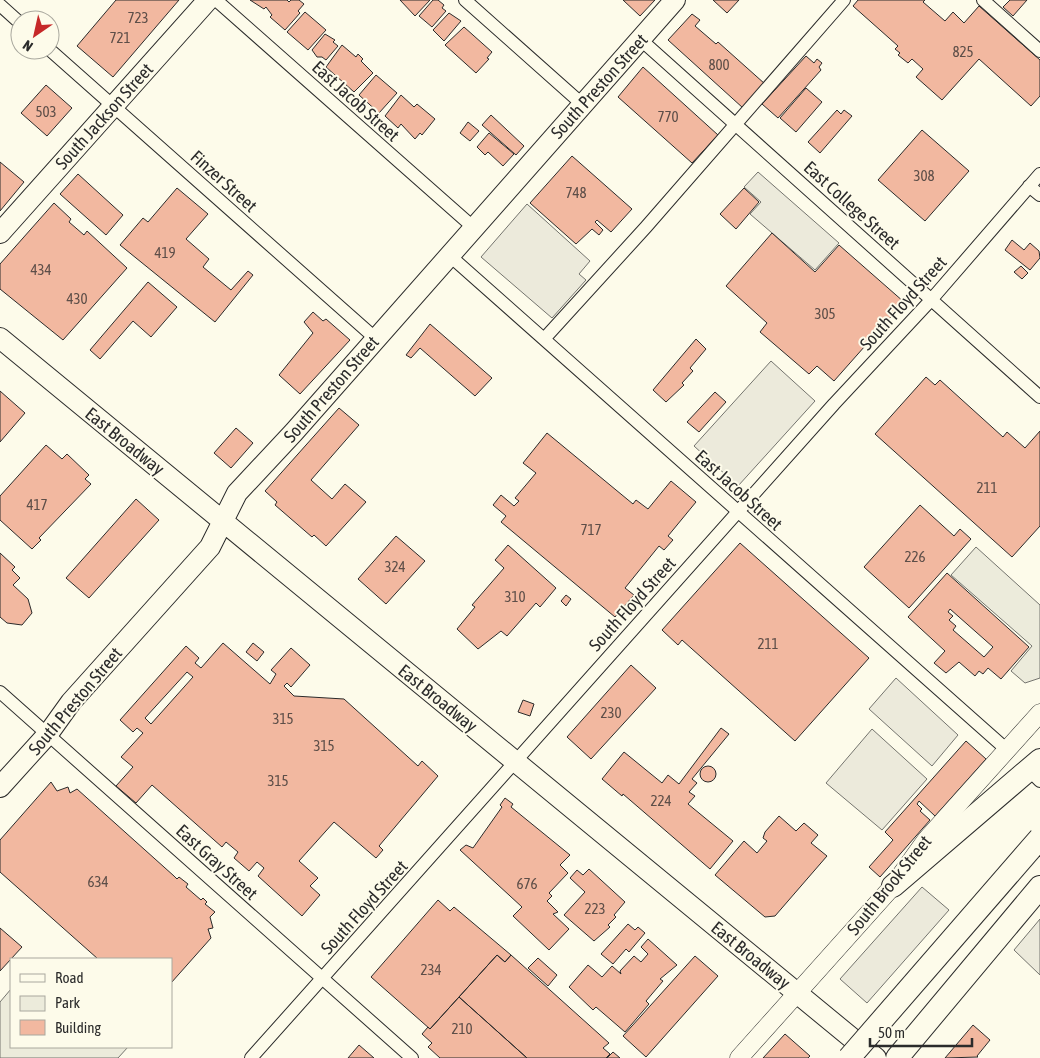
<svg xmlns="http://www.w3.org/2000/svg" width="1040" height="1058" font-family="'Asap Condensed',sans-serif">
	<rect width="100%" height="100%" fill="#fdfbea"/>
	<path fill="#ecebdb" stroke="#74746e" d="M976 547 1040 605V678L1025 683 1011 671 1032 646 951 575Z
		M11 989V1047H128L118 1058H0V1002Z"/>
	<path fill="#eceadb" stroke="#74746e" d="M758 172 839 243 815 270 750 214 761 202 744 187Z
		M527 204 590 261 579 274 586 280 552 318 481 257Z
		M771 361 815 401 738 486 694 446Z
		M896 678 958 735 932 766 869 709Z
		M872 729 927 779 882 830 826 783Z
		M922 887 949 910 867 1003 840 979Z
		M1040 919V975L1014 950Z"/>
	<path fill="#f2b8a0" stroke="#2b2b2b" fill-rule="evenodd" d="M116 0H179L113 77 77 46Z
		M250 0H287L289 2 291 0H299L304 4 298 11 300 13 285 30 270 17 272 15 266 7 264 9Z
		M400 0H430L415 16Z
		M433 0H438L444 5 442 8 446 11 432 27 419 16Z
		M623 0H655L640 16Z
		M713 0H739L727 13Z
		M858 0H925L923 2 945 21 953 12 964 23 979 6 1040 60V96L1031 106 979 59 942 100 916 77 923 69 912 59 908 63 898 55 900 53 895 49 898 46 853 6Z
		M1010 0H1027L1013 16 1003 7Z
		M305 12 326 30 308 50 287 32Z
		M449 13 461 21 444 41 433 30Z
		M692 14 700 20 695 26 716 44 718 42 765 84 743 108 668 40Z
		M464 27 492 52 487 58 489 59 476 73 445 45Z
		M325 34 335 40 333 42 338 46 326 60 322 57H317L312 50Z
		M342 45 356 57 358 54 363 59 361 61 373 73 354 92 326 67Z
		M806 56 814 63 817 59 822 63 819 67 821 70 778 118 762 104Z
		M643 67 718 135 692 163 618 97Z
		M376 75 397 93 379 113 359 95Z
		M46 85 72 108 47 136 21 113Z
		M806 88 822 102 796 132 780 118Z
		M401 95 414 107 417 104 435 119 422 135 420 133 415 139 401 124 398 128 385 116Z
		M837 110 841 114 844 110 852 116 820 153 808 142Z
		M491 115 524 146 516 155 482 125Z
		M468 122 479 131 470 141 460 133Z
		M922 130 969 171 925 221 878 180Z
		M489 133 514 154 503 166 488 152 485 155 477 147Z
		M572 156 632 209 611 232 597 220 595 222 603 230 599 235 592 229 576 244 530 203Z
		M0 162 24 182 0 211Z
		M78 174 123 215 106 235 60 194Z
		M177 188 208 214 186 239 209 259 203 267 231 290 248 271 253 275 215 322 120 245 143 218 148 222Z
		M744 188 759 202 736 229 720 214Z
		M54 203 71 219 69 222 84 235 87 231 127 268 63 340 0 289V264Z
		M772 233 815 272 839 245 904 302 834 381 817 366 809 374 760 332 767 323 726 286Z
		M1012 240 1024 250 1030 243 1039 251 1040 258 1030 270 1005 250Z
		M1021 266 1028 273 1022 279 1014 272Z
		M148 282 177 307 151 337 133 321 100 359 90 350Z
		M313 312 323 321 326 319 350 340 300 394 279 375 313 333 304 322Z
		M430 324 492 378 475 396 420 348 411 358 406 355Z
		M696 339 706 349 690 368 693 371 682 383 684 385 666 402 653 390Z
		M926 377 935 385 940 380 1003 437 1007 432 1025 448 1040 431V526L1012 557 875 434Z
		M0 391 25 413 0 442Z
		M715 392 726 402 699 432 687 422Z
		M339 408 359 425 311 480 332 499 345 484 366 502 326 546 314 535 312 537 275 505 277 502 265 491Z
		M236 428 253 443 231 468 214 453Z
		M547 433 633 504 636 500 648 509 671 481 696 502 668 536 673 540 664 550 659 546 625 588 634 595 615 617 501 522 506 516 493 505 501 495 514 506 519 501 515 498 536 473 523 463Z
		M46 445 62 459 67 454 89 475 85 479 91 484 39 538 41 540 32 549 0 520V496Z
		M136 499 159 520 89 598 66 578Z
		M920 505 954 536 960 529 971 539 909 608 864 567Z
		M396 536 425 561 386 604 358 579Z
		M740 543 869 658 795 741 682 640 678 645 662 630Z
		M508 545 556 588 540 607 536 603 507 636 501 631 478 649 457 629 475 607 472 605 504 568 495 560Z
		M0 553 15 567 12 570 20 578 13 585 28 599 32 613 22 625 7 623 0 617Z
		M947 573 1029 647 1001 679 988 668 983 674 979 671 975 676 959 662 946 673 934 663 945 651 908 617ZM950 609 993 647 984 657 953 630 956 626 949 620 953 616 948 612Z
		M566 595 571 599 566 606 561 601Z
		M223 643 270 684 276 674 271 670 291 648 310 665 291 687 287 683 284 686 294 696 344 699 418 766 422 761 438 776 379 846 383 850 376 858 334 822 299 861 318 878 310 886 320 895 302 916 258 876 264 868 257 862 249 871 234 858 238 852 226 842 222 847 152 785 136 803 116 786 133 767 121 757 143 733 137 728 133 732 120 720 186 646 199 658 195 663 201 668ZM187 672 193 677 151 724 145 718Z
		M253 643 264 652 257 661 246 652Z
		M631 665 656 688 591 759 567 737Z
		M523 700 534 704 530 716 518 712Z
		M721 728 729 734 692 779 697 783 689 792 695 796 688 804 733 841 710 869 623 794 622 796 602 779 624 752 662 783 668 775 679 784Z
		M966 741 986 759 935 816 919 801 917 804 922 809 920 811 930 820 880 877 869 867 893 840 885 832Z
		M700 774a8 8 0 1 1 16 0a8 8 0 1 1-16 0Z
		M51 782 57 791 68 787 70 793 77 789 174 876 177 879 179 877 188 884 186 887 201 900 203 898 207 902 205 904 215 912 210 917 213 928 208 929 211 938 171 983V959H98L0 872V840Z
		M505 798 513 804 511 807 570 855 560 865 568 873 549 893 552 896 547 901 558 912 553 914 569 929 549 950 513 916 522 907 460 850 466 845 473 848 502 807 500 805Z
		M779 816 796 831 804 823 818 835 811 843 827 856 775 916 765 917 715 875 744 841 757 853 767 841 763 838 765 832Z
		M589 869 625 902 614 915 616 917 608 925 610 927 594 941 564 915 585 892 570 878 577 870 583 875Z
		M438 900 450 911 454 907 511 955 505 962 497 955 430 1029 371 977Z
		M628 924 635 930 638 927 645 933 629 952 626 949 613 964 601 954Z
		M0 928 22 947 0 971Z
		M648 939 677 965 660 979 663 981 646 1001 649 1004 625 1032 596 1007 593 1010 569 987 588 965 602 977 612 966 621 974 620 971 634 956 641 962 648 954 641 947Z
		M497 955 505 962 511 955 609 1043 603 1048 610 1054 606 1058H527L459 997Z
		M695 956 718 976 646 1057 623 1036Z
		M538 958 557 975 548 986 528 968Z
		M459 997 527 1058H440L428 1047 432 1043 422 1034 428 1027 430 1029Z
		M973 1025 990 1040 977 1056 978 1057 945 1058Z
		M785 1034 810 1056 808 1058H763Z
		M359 1045 374 1058H348Z
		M613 1052 620 1058H607Z"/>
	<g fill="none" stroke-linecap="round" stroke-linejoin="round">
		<g stroke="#2b2b2b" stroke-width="14">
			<path id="street" d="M216 0 473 227
				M465 0 582 104
				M983 0 1040 51
				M0 5 20 23
				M640 39 1040 397
				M50 50 375 338
				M1029 186 1040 195
				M449 255 1006 749
				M544 339 646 227 844 0
				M0 692 412 1058
				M1029 770 1040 781
				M251 1058 834 404 931 300 1040 174"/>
		</g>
		<g stroke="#2b2b2b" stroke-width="19">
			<path id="secondary" d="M739 1058 893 886 926 840 1040 713"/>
		</g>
		<g stroke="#2b2b2b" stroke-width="22">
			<path id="primary" d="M0 233 208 0
				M0 338 876 1058
				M0 787 48 734 71 702 210 547 237 493 294 432 675 0"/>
		</g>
		<g stroke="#2b2b2b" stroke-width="24">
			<path id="highway" d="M893 886 1040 760
				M897 1058 1040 887"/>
		</g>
		<use href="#street" stroke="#fdfbea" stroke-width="12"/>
		<use href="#secondary" stroke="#fdfbea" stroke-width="18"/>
		<use href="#primary" stroke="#fdfbea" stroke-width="20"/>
		<use href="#highway" stroke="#fdfbea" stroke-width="22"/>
		<g stroke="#2b2b2b" stroke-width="24" stroke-linecap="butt">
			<path id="highway-bridge" d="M849 1058 1040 838"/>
		</g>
		<use href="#highway-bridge" stroke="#fdfbea" stroke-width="22"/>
	</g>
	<g text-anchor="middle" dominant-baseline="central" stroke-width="4" stroke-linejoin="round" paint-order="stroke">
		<g font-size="15" fill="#5d4e48">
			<text x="138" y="17">723</text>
			<text x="120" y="37">721</text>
			<text x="963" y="51">825</text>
			<text x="719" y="64">800</text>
			<text x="46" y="111">503</text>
			<text x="668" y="116">770</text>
			<text x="924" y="175">308</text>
			<text x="576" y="192">748</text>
			<text x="165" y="252">419</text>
			<text x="41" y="269">434</text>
			<text x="77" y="298">430</text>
			<text x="825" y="313">305</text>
			<text x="987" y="487">211</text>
			<text x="37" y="504">417</text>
			<text x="591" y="529">717</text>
			<text x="915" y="556">226</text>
			<text x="395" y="566">324</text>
			<text x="515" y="596">310</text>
			<text x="768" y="643">211</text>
			<text x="611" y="712">230</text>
			<text x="283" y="718">315</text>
			<text x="324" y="745">315</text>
			<text x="278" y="780">315</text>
			<text x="661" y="800">224</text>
			<text x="98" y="881">634</text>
			<text x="527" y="883">676</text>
			<text x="595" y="908">223</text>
			<text x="431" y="969">234</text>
			<text x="462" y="1028">210</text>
		</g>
		<g font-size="18" fill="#2b2b2b" stroke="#fdfbea">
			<text transform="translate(599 86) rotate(-48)">South Preston Street</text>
			<text transform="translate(356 101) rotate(42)">East Jacob Street</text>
			<text transform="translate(104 116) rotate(-48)">South Jackson Street</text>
			<text transform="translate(224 181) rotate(42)">Finzer Street</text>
			<text transform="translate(852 205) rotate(42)">East College Street</text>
			<text transform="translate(903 303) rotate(-48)">South Floyd Street</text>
			<text transform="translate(331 389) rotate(-49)">South Preston Street</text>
			<text transform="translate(125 441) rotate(39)">East Broadway</text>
			<text transform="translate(739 490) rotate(42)">East Jacob Street</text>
			<text transform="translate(632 604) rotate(-48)">South Floyd Street</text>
			<text transform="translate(438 698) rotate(39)">East Broadway</text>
			<text transform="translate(75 701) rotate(-50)">South Preston Street</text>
			<text transform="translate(217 862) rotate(42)">East Gray Street</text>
			<text transform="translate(889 885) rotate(-51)">South Brook Street</text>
			<text transform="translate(364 907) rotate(-48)">South Floyd Street</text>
			<text transform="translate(751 955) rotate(39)">East Broadway</text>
		</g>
	</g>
	<rect x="10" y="958" width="162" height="90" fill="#fdfbea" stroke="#a9a89e"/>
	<rect x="20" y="974" width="25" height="8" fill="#fdfbea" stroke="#a9a89e"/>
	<text x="55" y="983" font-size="15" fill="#2b2b2b">Road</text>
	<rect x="20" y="996" width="25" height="15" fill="#ecebdb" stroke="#a9a89e"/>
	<text x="55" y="1008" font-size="15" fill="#2b2b2b">Park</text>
	<rect x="20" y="1020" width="25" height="15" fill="#f2b8a0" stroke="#a9a89e"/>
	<text x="55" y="1033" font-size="15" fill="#2b2b2b">Building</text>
	<g transform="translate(35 35) rotate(214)"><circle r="24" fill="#fdfbea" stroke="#a9a89e"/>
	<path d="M0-4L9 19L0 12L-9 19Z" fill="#c62828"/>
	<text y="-8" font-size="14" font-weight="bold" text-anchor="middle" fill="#2b2b2b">N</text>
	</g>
	<path d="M870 1038v8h102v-8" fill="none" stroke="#2b2b2b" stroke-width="2.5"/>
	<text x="878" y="1038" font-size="15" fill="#2b2b2b" stroke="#fdfbea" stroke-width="4" paint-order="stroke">50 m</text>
</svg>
